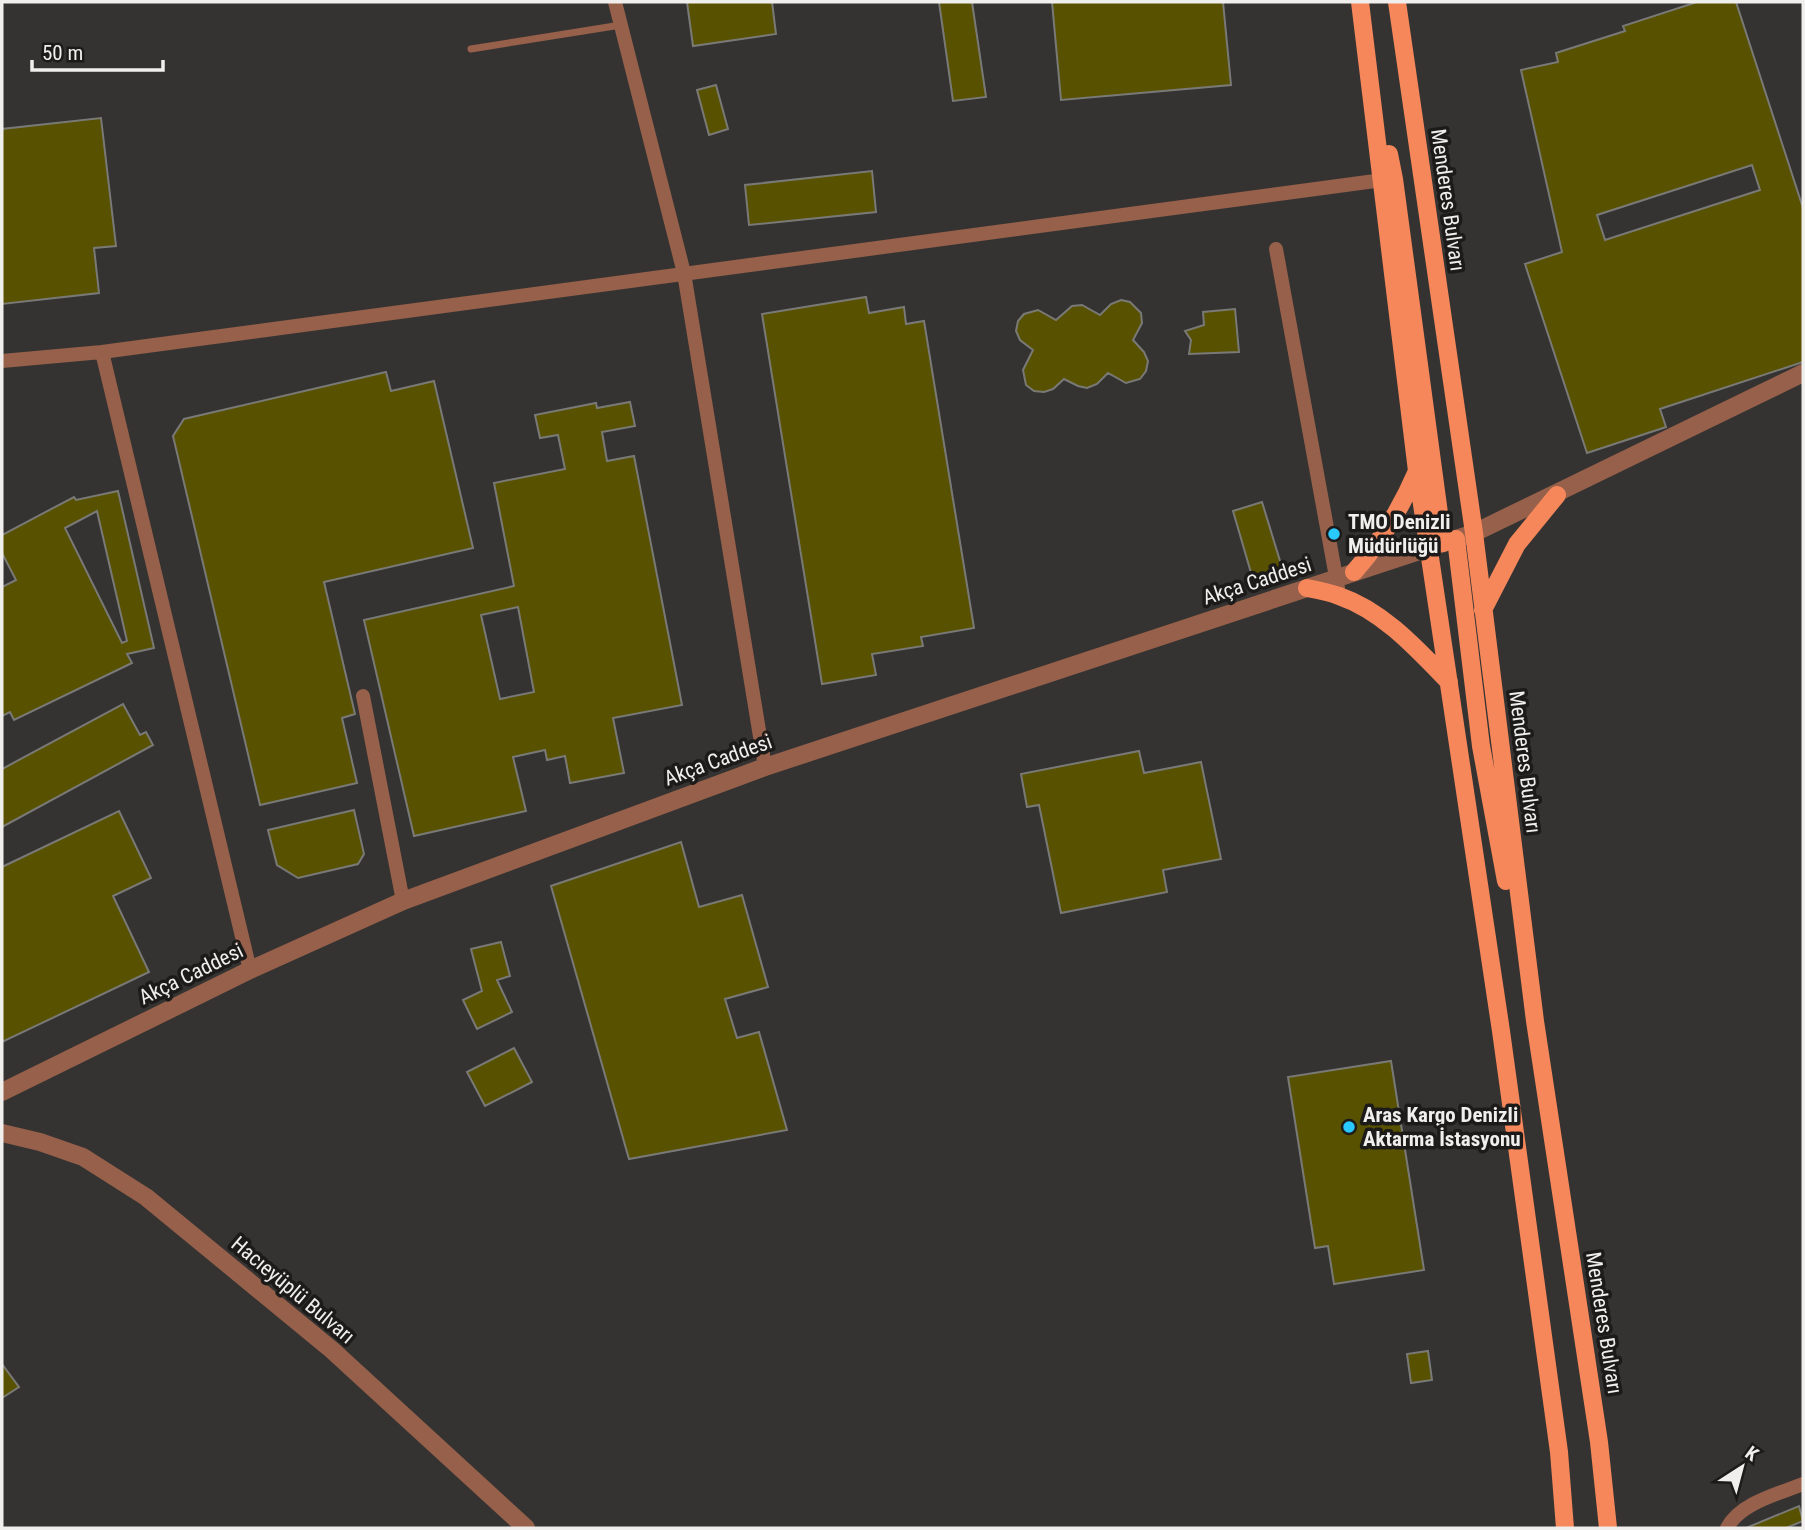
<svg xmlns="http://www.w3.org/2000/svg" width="1805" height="1530" font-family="'Roboto Condensed',sans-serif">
	<rect width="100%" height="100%" fill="#353331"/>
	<path fill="#585100" stroke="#797976" stroke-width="2" fill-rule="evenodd" d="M687 2H772L776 34 693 46Z
		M939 2H972L986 97 953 101Z
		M1052 2H1223L1231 85 1061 100Z
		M1697 2H1736L1803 208V362L1660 409 1666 427 1587 453 1525 264 1562 252 1521 70 1558 62 1556 53 1625 31 1623 26ZM1752 165 1760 190 1605 240 1597 215Z
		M716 85 728 129 709 135 697 90Z
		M101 118 116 246 94 248 99 293 2 304V129Z
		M872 171 876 212 749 225 745 185Z
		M866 297 869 313 904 307 906 324 924 321 974 628 921 637 923 646 872 654 876 675 822 684 762 314Z
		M1121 300 1130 302 1141 313 1142 323 1133 340 1144 352 1148 361 1146 371 1140 379 1126 383 1108 373 1097 384 1087 388 1078 386 1064 379 1053 389 1044 392 1034 391 1026 385 1023 370 1033 350 1020 340 1016 331 1018 321 1024 314 1038 310 1056 320 1072 306 1082 305 1100 315 1111 304Z
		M1235 309 1239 352 1189 354 1191 340 1185 331 1204 325 1203 312Z
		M386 372 391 391 434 381 473 548 324 582 355 714 342 718 357 783 260 805 173 436 184 419Z
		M630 402 635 426 602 432 607 461 634 456 682 705 613 718 624 773 570 783 565 756 547 760 545 750 513 757 526 811 414 836 364 620 514 586 494 483 565 469 558 435 540 438 535 415 596 403 597 408ZM518 607 534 692 500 699 481 615Z
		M118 491 154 648 127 654 132 663 14 720 10 712 2 716V587L16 580 2 553V535L74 497 76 500ZM97 511 127 641 122 643 65 528Z
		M1262 502 1284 574 1254 583 1233 511Z
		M123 704 140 735 146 732 153 745 2 827V769Z
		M1139 751 1144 773 1201 762 1221 859 1163 870 1167 892 1061 913 1039 805 1027 807 1021 774Z
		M354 810 364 854 358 864 298 878 277 865 268 830Z
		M119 811 151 878 113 896 149 972 2 1042V867Z
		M681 842 699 907 742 895 768 987 725 999 737 1038 759 1032 787 1130 629 1159 551 886Z
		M501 942 510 976 497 980 512 1012 477 1029 463 1000 482 991 471 949Z
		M514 1048 532 1082 485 1106 467 1072Z
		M1391 1061 1424 1270 1334 1284 1328 1246 1315 1248 1288 1077Z
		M1428 1351 1432 1380 1411 1383 1407 1354Z
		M2 1364 19 1387 2 1398Z
		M1799 1506 1803 1521 1786 1528H1746Z"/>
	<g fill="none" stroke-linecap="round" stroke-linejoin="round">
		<path stroke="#96604b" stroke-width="7" d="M471 49 621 25"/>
		<path stroke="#96604b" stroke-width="14" d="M615 2 684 273 765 767
			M1276 249 1338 588
			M102 352 250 970
			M2 361 102 352 1390 179
			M363 696 403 901
			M1727 1528C1740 1503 1778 1494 1803 1484"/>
		<path stroke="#96604b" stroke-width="18" d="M2 1092 250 970 403 901 765 767 1474 533 1803 373
			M2 1133 40 1142 83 1157 146 1197 332 1350 526 1528"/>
		<path stroke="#f6875b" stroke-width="18" d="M1360 2 1417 471 1501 1031 1559 1452 1565 1528
			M1397 2 1474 533 1535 1021 1599 1442 1608 1528
			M1389 154 1394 179 1443 543
			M1456 539 1481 746 1506 881
			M1354 572C1381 542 1401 508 1417 471
			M1307 588C1317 590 1328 592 1339 596 1383 611 1417 649 1449 682
			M1483 610 1517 544 1557 495"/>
	</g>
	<g fill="#29c8ff" stroke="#1c1b1a" stroke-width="2.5">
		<circle cx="1334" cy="534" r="7"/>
		<circle cx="1349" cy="1127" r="7"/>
	</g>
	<g text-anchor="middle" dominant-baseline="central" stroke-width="7" stroke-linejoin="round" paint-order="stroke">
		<g font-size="21" fill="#f0efed" stroke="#1c1b1a">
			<text transform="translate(1448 200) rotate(82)">Menderes Bulvarı</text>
			<text transform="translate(1257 581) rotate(-18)">Akça Caddesi</text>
			<text transform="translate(718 760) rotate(-20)">Akça Caddesi</text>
			<text transform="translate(1525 762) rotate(83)">Menderes Bulvarı</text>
			<text transform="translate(191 974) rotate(-26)">Akça Caddesi</text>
			<text transform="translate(293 1290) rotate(40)">Hacıeyüplü Bulvarı</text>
			<text transform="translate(1604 1323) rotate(81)">Menderes Bulvarı</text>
		</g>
		<g font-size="21" font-weight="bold" fill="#f0efed" stroke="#1c1b1a" text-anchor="start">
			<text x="1348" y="522">TMO Denizli<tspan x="1348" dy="24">Müdürlüğü</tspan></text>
			<text x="1363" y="1115">Aras Kargo Denizli<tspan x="1363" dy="24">Aktarma İstasyonu</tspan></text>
		</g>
	</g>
	<rect width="1805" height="1530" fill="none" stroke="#f0efed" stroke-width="7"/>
	<g transform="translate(1742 1467) rotate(36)" stroke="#1c1b1a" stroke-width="5" paint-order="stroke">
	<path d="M0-5L12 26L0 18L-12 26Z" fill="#f0efed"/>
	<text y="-10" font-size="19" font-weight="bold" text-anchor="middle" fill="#f0efed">K</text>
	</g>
	<path d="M32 60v10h131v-10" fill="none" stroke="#f0efed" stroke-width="3.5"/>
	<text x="42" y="60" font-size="21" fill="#f0efed" stroke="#1c1b1a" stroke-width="5" paint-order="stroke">50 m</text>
</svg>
